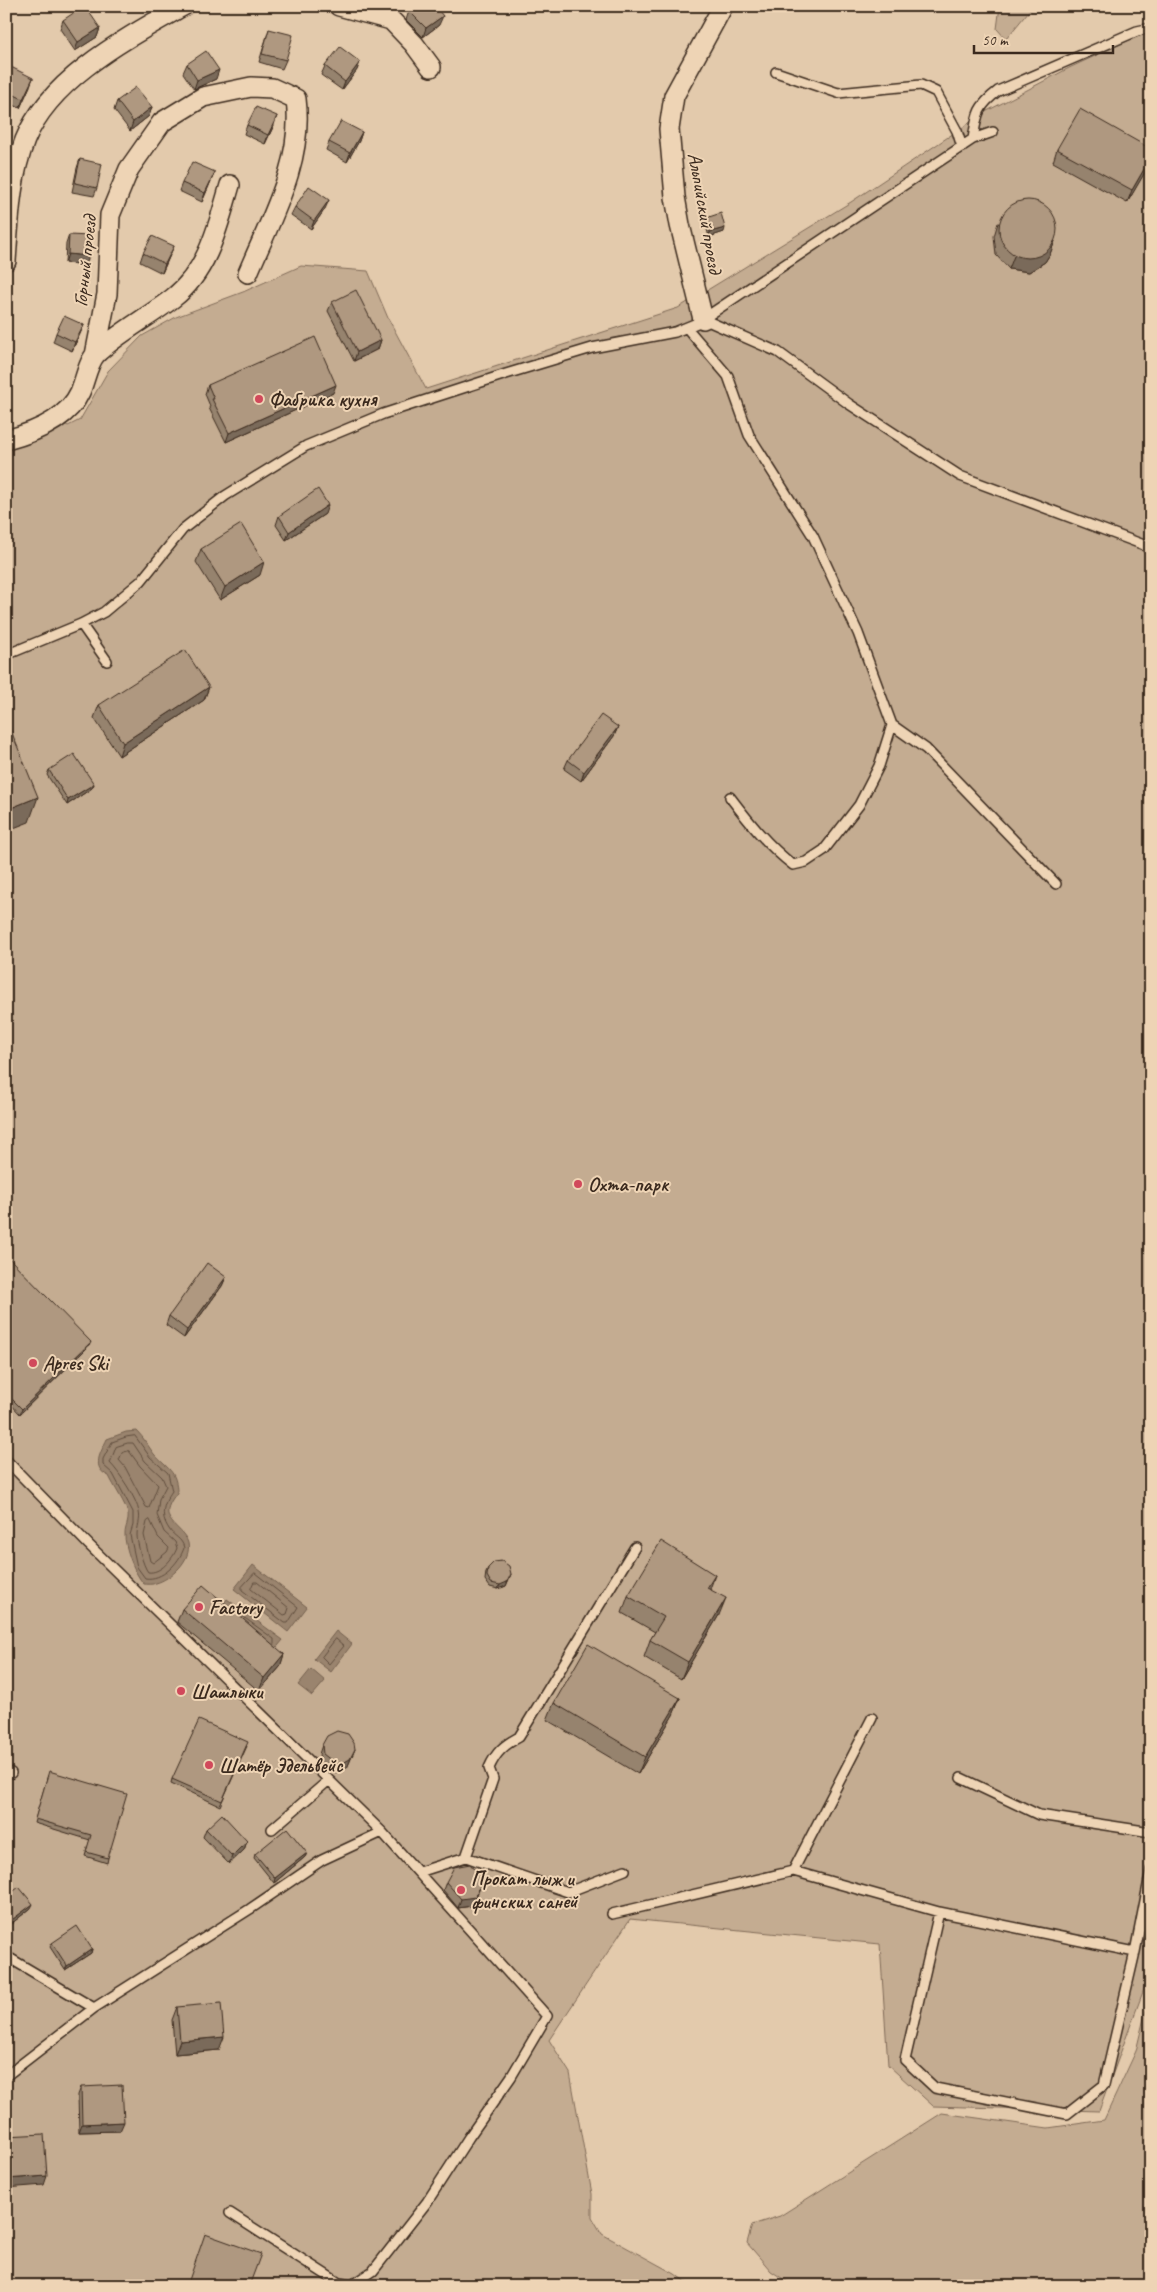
<svg xmlns="http://www.w3.org/2000/svg" width="1157" height="2292" font-family="Caveat,sans-serif">
	<rect width="100%" height="100%" fill="#e3caac"/>
	<filter id="ink" filterUnits="userSpaceOnUse"><feTurbulence type="fractalNoise" baseFrequency=".02" numOctaves="2"/><feDisplacementMap in="SourceGraphic" scale="10" xChannelSelector="R" yChannelSelector="G"/><feConvolveMatrix kernelMatrix="1 2 1 2 8 2 1 2 1" color-interpolation-filters="sRGB"/></filter>
	<g filter="url(#ink)">
		<path fill="#c4ac91" stroke="#806b58" d="M1000 6H1033L1006 39 997 29Z
			M1151 30V1970L1099 2111 933 2106 888 2065 880 1944 630 1919 549 2040 570 2073 592 2194V2217L602 2234 675 2274 691 2286H6V443L63 423 68 426 80 420 108 371 142 336 176 317 243 292 301 266 368 271 388 318 426 389 678 308 851 202 987 111 1069 68Z
			M1151 1989V2286H794L771 2271 747 2243 752 2225 780 2216 942 2113 1048 2128 1104 2120 1136 2051Z"/>
		<path fill="#9a846e" stroke="#74604e" d="M137 1431C144 1438 148 1446 154 1454 167 1469 177 1470 177 1493 153 1521 183 1525 188 1543 192 1560 171 1579 156 1583 152 1585 147 1584 144 1584 135 1575 124 1546 125 1534 125 1527 129 1522 128 1514 127 1506 113 1485 109 1476 90 1468 101 1452 107 1439L126 1432Z
			M253 1565 307 1607 288 1632 234 1589Z
			M227 1599 283 1640 273 1652 218 1611Z
			M336 1631 352 1644 331 1672 314 1659Z
			M311 1669 325 1681 312 1696 298 1685Z"/>
		<g fill="none" stroke-linecap="round" stroke-linejoin="round">
			<path stroke="#614e3e" stroke-width="1" d="M135 1436 150 1457 168 1473 172 1491C164 1503 159 1514 169 1529 174 1537 182 1538 184 1548 179 1563 162 1581 145 1578L137 1567 130 1535 133 1525V1512L113 1474 103 1465V1459L112 1442 126 1437Z
				M128 1443H133L145 1461 162 1477 166 1486 159 1499 157 1515 164 1532 175 1542 177 1548C173 1559 160 1574 148 1572 143 1566 137 1543 137 1535 137 1527 141 1520 139 1512 137 1499 119 1472 110 1463L116 1447Z
				M129 1451 140 1466 158 1485 149 1508 146 1507 125 1467 119 1460 122 1453Z
				M150 1520 158 1537 169 1548 167 1552 153 1563 150 1561 144 1535 147 1522Z
				M255 1573 298 1607 288 1623H285L242 1590V1587Z
				M254 1582H257L289 1608 287 1614 284 1615 251 1589Z
				M235 1611 274 1639V1644
				M336 1639 344 1646 329 1664 322 1657Z"/>
			<g stroke="#3b2a1e" stroke-width="12">
				<path id="lane" d="M776 72 838 93 921 85 936 92 957 131 962 147
					M973 139C977 114 977 107 998 91L1137 31 1151 28
					M703 319 778 352 849 404 960 476 1144 545 1151 551
					M687 328 728 376 749 435 813 536 858 633 892 725 879 766 859 805 824 850 806 862 793 865C768 846 749 822 730 797
					M81 624 107 661
					M6 655 81 624 104 612 141 581 183 529 225 496 306 446 383 414 506 374 592 348 675 332 697 323 973 139 993 132
					M892 725 926 749 1056 884
					M6 1460 89 1545 382 1832 547 2016 511 2077 469 2137 427 2202 373 2271 352 2285 339 2283 230 2213
					M6 1771 11 1773
					M961 1778 1039 1815 1151 1832
					M272 1829 329 1780
					M466 1857 568 1892 625 1870
					M793 1871 872 1718
					M419 1872 466 1857 493 1779 489 1768C496 1752 504 1745 519 1737L635 1547
					M939 1912 905 2060 935 2088 1067 2114 1104 2085 1135 1952 1151 1870
					M612 1914 793 1871 939 1912 1135 1952
					M6 1956 94 2008
					M6 2076 94 2008 250 1909 322 1860 382 1832"/>
			</g>
			<g stroke="#3b2a1e" stroke-width="22">
				<path id="street" d="M339 6 391 20 414 44 431 67
					M6 261C9 221 10 178 25 140 50 78 127 38 183 6
					M703 319 680 225 675 197 669 129 674 96 723 6
					M95 355 107 294 110 215 129 169 162 122 203 97 251 87 272 88 296 99C304 161 271 218 248 273
					M6 440C33 433 68 419 80 392 85 381 88 362 96 354 118 333 149 317 173 298 208 271 218 226 230 185"/>
			</g>
			<use href="#lane" stroke="#eed4b5" stroke-width="9"/>
			<use href="#street" stroke="#eed4b5" stroke-width="19"/>
		</g>
		<path fill="#96836e" stroke="#3b2a1e" d="M409 11 439 25 423 37 406 20Z
			M63 20 100 28 97 37 75 51 60 29Z
			M269 29 286 60 282 69 259 62Z
			M360 62 357 70 342 90 321 75 325 66Z
			M187 64 216 79 194 89 183 73Z
			M6 72 30 86 20 108 6 102Z
			M117 101 152 107 149 116 130 131 114 110Z
			M247 125H274L265 144 244 134Z
			M362 132 359 141 347 162 326 150 329 142Z
			M1057 149H1151V161L1127 203 1053 162Z
			M80 159 97 188 94 196 72 192 77 168Z
			M211 181 202 202 179 191 182 183Z
			M295 207 325 209 311 229 291 215Z
			M706 218 724 232 709 237 705 222Z
			M998 223 1055 241 1050 254 1045 262 1029 272 1009 269 996 255 994 236Z
			M69 235 86 265 65 263 66 244Z
			M143 253 170 255 162 273 140 262Z
			M332 302 381 340 378 349 354 361 328 311Z
			M84 325 72 351 53 342 56 333Z
			M208 385 333 393 226 442 209 408 210 406 205 394Z
			M325 514 286 540 276 525 279 516Z
			M201 549 260 575 220 600 196 562Z
			M209 687 204 700 119 756 94 718 99 705Z
			M618 727 614 736 581 781 564 769 568 760Z
			M49 770 94 784 92 788 67 805 47 775Z
			M6 1255 89 1346 20 1414 6 1399Z
			M226 1277 222 1286 184 1338 166 1325 169 1316Z
			M488 1568 511 1574 506 1586 498 1589 490 1587 485 1580 486 1572Z
			M710 1589 719 1615 681 1679 644 1657 650 1640 655 1632 622 1613 628 1596Z
			M182 1609 284 1654 280 1667 259 1691 177 1622Z
			M680 1698 673 1715 638 1774 547 1720 554 1703Z
			M322 1745 355 1749 347 1768 338 1772H333L320 1763 319 1754Z
			M247 1746 220 1806 171 1783 172 1779Z
			M48 1775 108 1858 107 1863 85 1856 90 1840 34 1823Z
			M206 1829 247 1841 244 1850 229 1864 203 1837Z
			M307 1853 305 1857 274 1883 254 1858 255 1854Z
			M446 1882 480 1888 472 1906 458 1908 443 1890Z
			M6 1897 31 1908 11 1924 6 1917Z
			M52 1943 92 1949 91 1953 65 1970 50 1947Z
			M177 2007 219 2050 175 2054 172 2020Z
			M81 2087 120 2131 79 2132 78 2095Z"/>
		<path fill="#7a6a5a" stroke="#3b2a1e" d="M443 16 439 25 423 37 426 28Z
			M100 28 97 37 75 51 78 42Z
			M360 62 357 70 342 90 345 82Z
			M219 70 216 79 194 89 197 80Z
			M33 78 30 86 20 108 23 99Z
			M152 107 149 116 130 131 133 122Z
			M277 116 274 125 265 144 268 135Z
			M362 132 359 141 347 162 350 153Z
			M1151 157 1150 164 1127 203 1132 190Z
			M215 172 211 181 202 202 205 193Z
			M329 200 325 209 311 229 314 221Z
			M725 228 724 232 709 237 710 232Z
			M1055 241 1050 254 1045 262 1029 272 1009 269 1014 256Z
			M174 246 162 273 165 264Z
			M68 254 89 256 86 265 65 263Z
			M84 325 80 334 72 351 75 342Z
			M381 340 378 349 354 361 357 352Z
			M336 385 333 393 226 442 229 433Z
			M328 505 325 514 286 540 289 532Z
			M264 562 260 575 220 600 225 587Z
			M209 687 204 700 119 756 123 743Z
			M618 727 614 736 581 781 584 772Z
			M94 784 92 788 67 805 68 800Z
			M38 797 29 822 6 831V810Z
			M226 1277 222 1286 184 1338 187 1330Z
			M91 1342 89 1346 20 1414 22 1409Z
			M511 1574 506 1586 498 1589 500 1585Z
			M715 1575 709 1592 707 1588Z
			M726 1598 719 1615 681 1679 688 1662Z
			M284 1654 280 1667 259 1691 264 1678Z
			M680 1698 673 1715 638 1774 645 1757Z
			M355 1749 347 1768 338 1772H333L336 1764Z
			M247 1841 244 1850 229 1864 232 1856Z
			M307 1853 305 1857 274 1883 275 1878Z
			M483 1879 472 1906 458 1908 461 1899Z
			M33 1904 31 1908 11 1924 13 1919Z
			M92 1949 91 1953 65 1970 67 1966Z
			M224 2037 219 2050 175 2054 180 2041Z
			M124 2122 120 2131 79 2132 82 2124Z
			M47 2176 44 2185 6 2188V2179Z"/>
		<path fill="#af9880" stroke="#3b2a1e" d="M84 6H85L100 28 78 42 63 20Z
			M416 6H435L443 16 426 28 409 11Z
			M269 29 293 35 286 60 262 54Z
			M340 47 360 62 345 82 325 66Z
			M206 51 219 70 197 80 187 64Z
			M9 66 33 78 23 99 6 91V72Z
			M136 87 152 107 133 122 117 101Z
			M256 107 277 116 268 135 247 125Z
			M1080 109 1151 149V157L1132 190 1057 149Z
			M341 121 362 132 350 153 329 142Z
			M80 159 102 164 97 188 75 183Z
			M192 162 215 172 205 193 182 183Z
			M309 186 329 200 314 221 295 207Z
			M999 229a29 29 0 1 1 58 0a29 29 0 1 1-58 0Z
			M721 213 725 228 710 232 706 218Z
			M69 235 90 236 89 256 68 254Z
			M152 236 174 246 165 264 143 253Z
			M356 290 381 340 357 352 332 302Z
			M64 316 84 325 75 342 56 333Z
			M315 337 336 385 229 433 212 399H214L208 385Z
			M318 489 328 505 289 532 279 516Z
			M241 524 264 562 225 587 201 549Z
			M185 650 209 687 123 743 99 705Z
			M601 715 618 727 584 772 568 760Z
			M6 721H7L38 797 6 810Z
			M74 754 94 784 68 800 49 770Z
			M6 1255 91 1342 22 1409 6 1393Z
			M207 1263 226 1277 187 1330 169 1316Z
			M661 1541 715 1575 707 1588 726 1598 688 1662 650 1640 664 1617 628 1596Z
			M502 1561 509 1566 511 1574 507 1582 500 1585 491 1583 487 1576 488 1568 494 1562Z
			M203 1585 284 1654 264 1678 182 1609Z
			M588 1644 680 1698 645 1757 554 1703Z
			M199 1720 248 1742 222 1801 172 1779Z
			M337 1731 348 1734 354 1743 355 1749 350 1759 341 1764H336L323 1754 322 1745 327 1736Z
			M49 1771 127 1794 108 1858 86 1852 91 1835 35 1819Z
			M222 1814 247 1841 232 1856 206 1829Z
			M287 1828 307 1853 275 1878 255 1854Z
			M470 1864 483 1879 475 1897 461 1899 446 1882 454 1867Z
			M19 1887 33 1904 13 1919 6 1911V1897Z
			M77 1926 92 1949 67 1966 52 1943Z
			M221 2003 224 2037 180 2041 177 2007Z
			M122 2085 124 2122 82 2124 81 2087Z
			M44 2134 47 2176 6 2179V2136Z
			M205 2234 261 2254 249 2286H187Z"/>
	</g>
	<g fill="#d1495b" stroke="#eed4b5" stroke-width="2">
		<circle cx="259" cy="399" r="5"/>
		<circle cx="578" cy="1184" r="5"/>
		<circle cx="33" cy="1363" r="5"/>
		<circle cx="199" cy="1607" r="5"/>
		<circle cx="181" cy="1691" r="5"/>
		<circle cx="209" cy="1765" r="5"/>
		<circle cx="461" cy="1890" r="5"/>
	</g>
	<g text-anchor="middle" dominant-baseline="central" stroke-width="4" stroke-linejoin="round" paint-order="stroke">
		<g font-size="20" fill="#3b2a1e" stroke="#eed4b5">
			<text transform="translate(705 213) rotate(80)">Альпийский проезд</text>
			<text transform="translate(85 261) rotate(-84)">Горный проезд</text>
		</g>
		<g font-size="20" font-weight="bold" fill="#3b2a1e" stroke="#eed4b5" text-anchor="start">
			<text x="269" y="399">Фабрика кухня</text>
			<text x="588" y="1184">Охта-парк</text>
			<text x="43" y="1363">Apres Ski</text>
			<text x="209" y="1607">Factory</text>
			<text x="191" y="1691">Шашлыки</text>
			<text x="219" y="1765">Шатёр Эдельвейс</text>
			<text x="471" y="1878">Прокат лыж и<tspan x="471" dy="23">финских саней</tspan></text>
		</g>
	</g>
	<rect width="1157" height="2292" fill="none" stroke="#eed4b5" stroke-width="25"/>
	<rect x="12" y="12" width="1132" height="2267" fill="none" stroke="#3b2a1e" stroke-width="2" filter="url(#ink)"/>
	<path d="M974 45v8h139v-8" fill="none" stroke="#3b2a1e" stroke-width="2.5"/>
	<text x="982" y="45" font-size="15" fill="#3b2a1e" stroke="#eed4b5" stroke-width="4" paint-order="stroke">50 m</text>
</svg>
